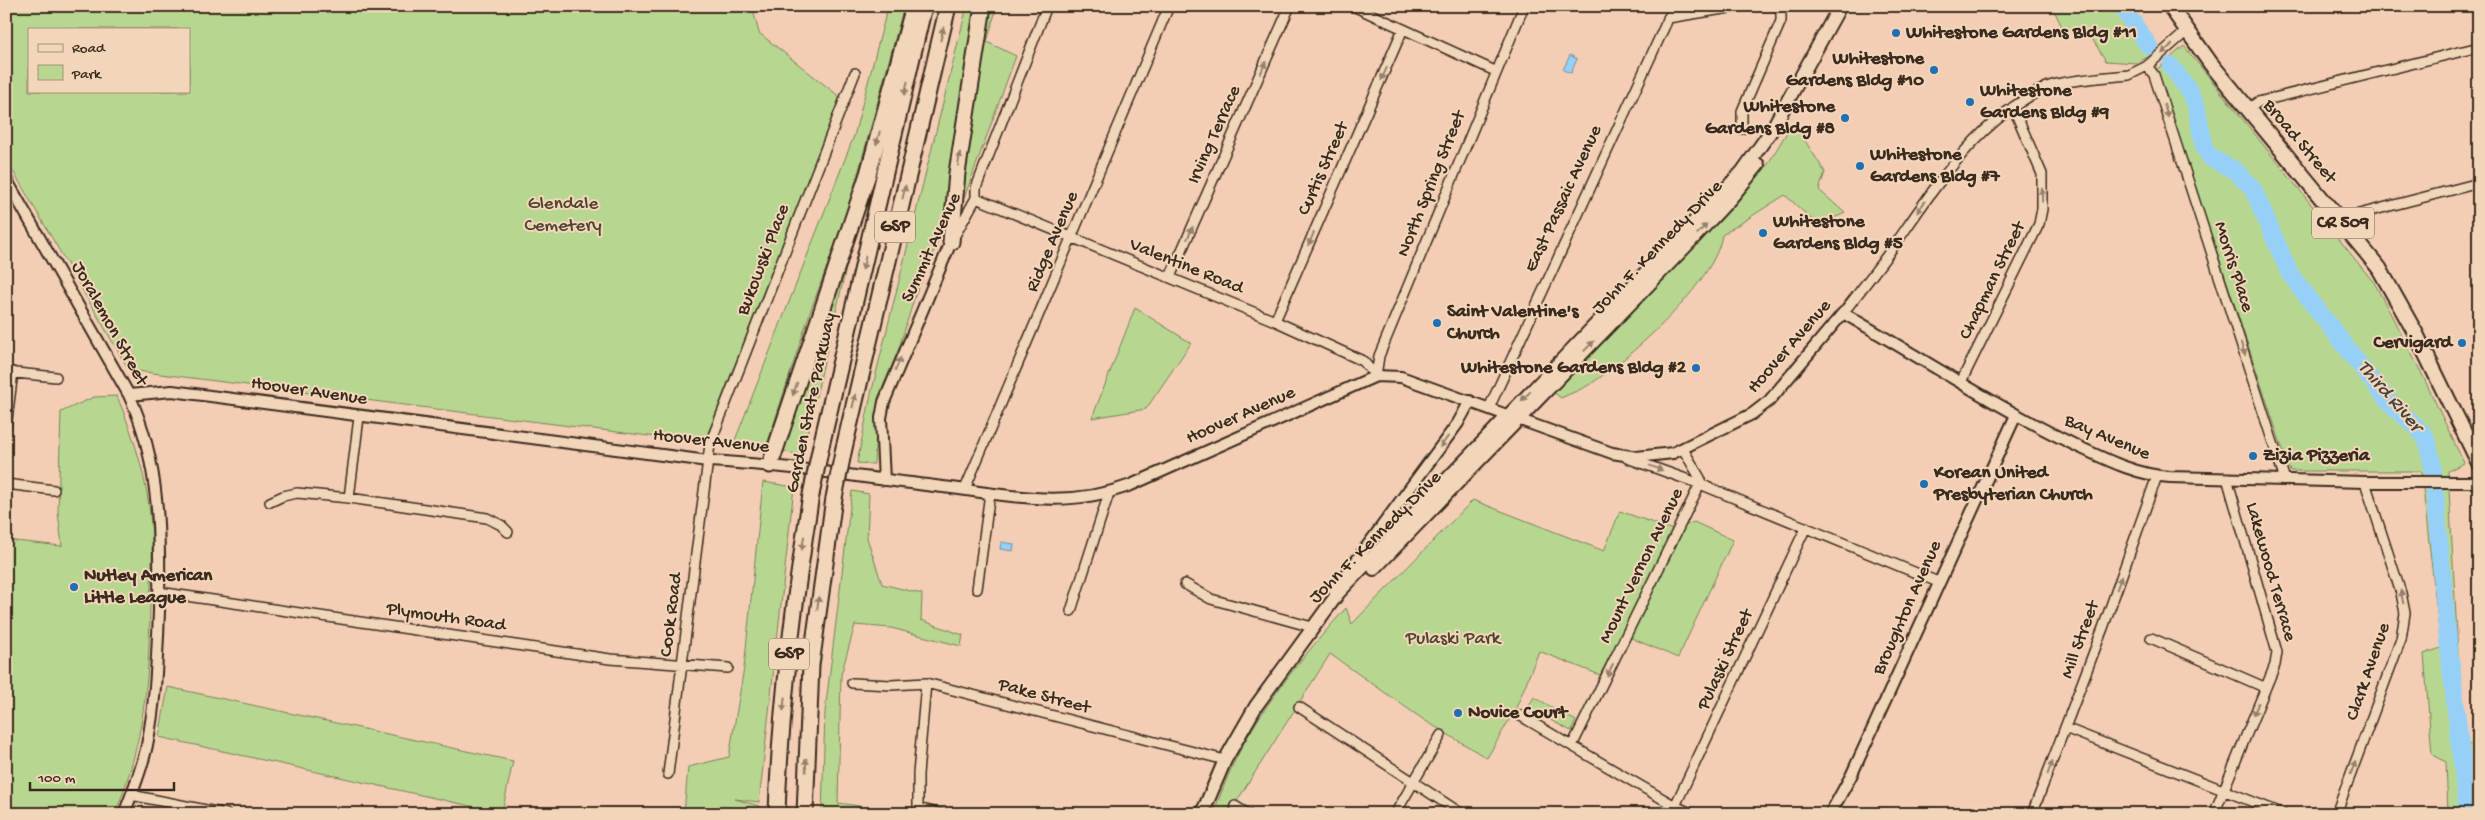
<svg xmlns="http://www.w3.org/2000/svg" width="2485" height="820" font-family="'Gochi Hand',sans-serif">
	<rect width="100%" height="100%" fill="#f3ceb5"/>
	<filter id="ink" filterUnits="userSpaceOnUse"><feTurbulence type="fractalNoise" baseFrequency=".02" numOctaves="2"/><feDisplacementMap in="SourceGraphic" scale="10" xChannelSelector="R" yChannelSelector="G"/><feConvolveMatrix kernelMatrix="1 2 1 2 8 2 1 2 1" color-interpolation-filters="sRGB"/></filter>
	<g filter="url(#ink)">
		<path fill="#b7d790" stroke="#798057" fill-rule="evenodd" d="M6 6H752L759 33 840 97 704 443 129 370 6 159ZM29 29H189V91H29Z
			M888 6H904L848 210 810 312 765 451 732 448 854 136Z
			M967 6H975L949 169 943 229 915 296 898 351 878 398 874 464 857 463 871 394Z
			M986 6H997L987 42 1016 56 964 198 961 195Z
			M2052 6H2127L2148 37 2150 56 2136 63 2106 61 2091 37 2062 27Z
			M2184 46 2375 284 2421 372 2464 463 2448 471 2463 744 2479 745V814H2448L2446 762 2432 754 2424 654 2441 648 2421 471H2290L2156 70Z
			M1790 127 1800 133 1825 172 1819 190 1845 213 1818 225 1785 195 1722 235C1715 283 1632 356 1592 383 1583 389 1571 393 1561 398L1552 391 1723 215 1768 164Z
			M852 243 802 456 784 451 818 336Z
			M1135 308 1191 343 1146 409 1092 418Z
			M117 396C134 436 147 479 151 523 154 550 151 579 150 606 149 684 144 741 115 814H6V540L62 546 58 512 61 412 94 397Z
			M763 482 794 487 759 802 735 799 759 806 760 814H684L688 767 729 757 744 668Z
			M852 491 869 494 867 538 882 584 922 594 921 620 963 635 961 646 891 628 855 625 841 675 838 803 859 806 858 814H822L825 712Z
			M1473 500 1604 551 1620 511 1673 530 1694 522 1733 540 1678 658 1622 634 1600 675 1539 651 1516 708 1487 758 1424 720 1330 654 1235 804 1244 814H1213C1219 799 1224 785 1230 771 1257 711 1303 656 1346 608L1352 624Z
			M168 687 513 761 502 813 159 737Z
			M1534 697 1576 721 1571 731 1528 708Z"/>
		<path fill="#97d0f7" stroke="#728ea0" d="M1570 55 1577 59 1571 73 1563 70Z
			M1001 542 1014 544 1013 551 1000 549Z"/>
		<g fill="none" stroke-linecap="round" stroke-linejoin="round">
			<path stroke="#97d0f7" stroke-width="18" d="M2121 6 2149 46
				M2171 66 2188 89 2196 104 2204 147 2211 158 2236 171 2253 189 2290 274 2379 390 2398 411 2420 430 2427 440 2432 463 2448 640 2468 814"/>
			<g stroke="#3b2a1e" stroke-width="12">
				<path id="minor" d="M1353 6 1495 71
					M1668 18 1742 6
					M2147 66 2154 75 2285 480
					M2248 109 2258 102 2479 47
					M1742 129V111L1781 21V12L1777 6
					M976 198 1275 321 1363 361 1376 376
					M2345 225 2359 214 2479 183
					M954 237 976 198V188L1047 6
					M1170 277 1290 6
					M1843 313C1861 290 1879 267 1896 243 1938 183 1978 120 2047 87 2062 80 2110 77 2129 75L2147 66 2187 31
					M1275 321 1403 29
					M6 372 56 377
					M1376 376 1379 356 1524 6
					M1961 382 2039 224 2042 209V174L2013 107
					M1489 408 1674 6
					M6 427 13 372
					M1627 458 1700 484 1938 582
					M6 484 54 490
					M965 489 1169 6
					M349 498 359 417
					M270 502 283 496 297 493 349 498 487 518 501 525 508 532
					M1185 584 1211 599 1312 627
					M977 589 990 493
					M159 592 610 659 728 668
					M1071 611 1109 493
					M2151 638 2264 687
					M852 683 891 685 926 683 1225 760
					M1299 707 1462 814
					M1519 715 1675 806 1693 814
					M2065 728 2284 814
					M1572 746 1700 484V478L1683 449
					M668 774 710 444 855 73
					M131 795 226 814
					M1235 806 1248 814
					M1675 806 1806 527
					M918 808 942 814
					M918 814V774L926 683
					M1395 814 1441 735
					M2032 814 2103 628 2157 476
					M2214 814 2275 665 2277 652 2227 478
					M2336 814 2401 639 2405 613 2401 593 2365 482"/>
			</g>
			<g stroke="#3b2a1e" stroke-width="14">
				<path id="tertiary" d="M6 179 129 395C161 463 160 539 159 612 157 657 156 701 147 745 142 769 133 791 124 814
					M129 395 172 391 708 461C787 465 865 478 943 487 1010 495 1064 510 1131 485L1376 376 1401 377 1612 453 1637 457 1673 453 1752 414 1769 401 1843 313C1921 358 1996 407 2077 446 2107 460 2137 475 2170 477L2365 482H2479
					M884 480 881 418 884 402 951 242
					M1334 591 1458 423 1470 401
					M1830 814 1851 776 2016 415"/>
			</g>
			<g stroke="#3b2a1e" stroke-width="16">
				<path id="secondary" d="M1374 569 1686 246 1730 199 1758 165
					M1202 814 1225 760 1256 706 1339 592 1742 172 1771 131 1840 6"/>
			</g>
			<g stroke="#3b2a1e" stroke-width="18">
				<path id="primary" d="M2170 6 2211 64 2379 268 2416 334 2479 463"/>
			</g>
			<g stroke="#3b2a1e" stroke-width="19">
				<path id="motorway" d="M951 242 957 173 983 6
					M821 446 924 6
					M844 448 948 6
					M770 465 868 174 914 6
					M777 814C780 707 794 600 811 495
					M805 814 811 665 834 498"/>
			</g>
			<use href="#minor" stroke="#f2d6b9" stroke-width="9"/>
			<use href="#tertiary" stroke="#f2d6b9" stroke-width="10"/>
			<use href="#secondary" stroke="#f2d6b9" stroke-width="12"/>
			<use href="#primary" stroke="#f2d6b9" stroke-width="14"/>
			<use href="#motorway" stroke="#f2d6b9" stroke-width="15"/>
			<g stroke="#3b2a1e" stroke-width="19" stroke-linecap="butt">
				<path id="motorway-bridge" d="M811 495 821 446
					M834 498 844 448"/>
			</g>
			<use href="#motorway-bridge" stroke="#f2d6b9" stroke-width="15"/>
		</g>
		<defs><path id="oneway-solid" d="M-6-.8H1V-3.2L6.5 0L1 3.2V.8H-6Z" transform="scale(1.25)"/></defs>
		<g fill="#96806c">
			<use href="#oneway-solid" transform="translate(942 34) rotate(-77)"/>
			<use href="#oneway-solid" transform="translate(2167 49) rotate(138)"/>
			<use href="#oneway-solid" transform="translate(1263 68) rotate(-66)"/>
			<use href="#oneway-solid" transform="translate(1384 74) rotate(114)"/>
			<use href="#oneway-solid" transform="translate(906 88) rotate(103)"/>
			<use href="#oneway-solid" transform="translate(2166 111) rotate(72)"/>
			<use href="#oneway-solid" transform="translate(878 138) rotate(105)"/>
			<use href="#oneway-solid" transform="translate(959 159) rotate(-82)"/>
			<use href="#oneway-solid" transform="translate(904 192) rotate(-77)"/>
			<use href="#oneway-solid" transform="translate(2042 195) rotate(-91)"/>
			<use href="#oneway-solid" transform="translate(1921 207) rotate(125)"/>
			<use href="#oneway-solid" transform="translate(1702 229) rotate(-46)"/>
			<use href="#oneway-solid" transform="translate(1190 233) rotate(-66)"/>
			<use href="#oneway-solid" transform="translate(1311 239) rotate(114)"/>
			<use href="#oneway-solid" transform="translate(864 263) rotate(103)"/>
			<use href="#oneway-solid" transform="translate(1589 346) rotate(-46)"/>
			<use href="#oneway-solid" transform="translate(2243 349) rotate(72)"/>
			<use href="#oneway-solid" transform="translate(898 364) rotate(-67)"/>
			<use href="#oneway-solid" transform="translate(795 389) rotate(109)"/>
			<use href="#oneway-solid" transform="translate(1526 396) rotate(134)"/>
			<use href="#oneway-solid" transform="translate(854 401) rotate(-77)"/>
			<use href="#oneway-solid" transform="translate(1444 442) rotate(126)"/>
			<use href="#oneway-solid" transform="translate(1656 468) rotate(20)"/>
			<use href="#oneway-solid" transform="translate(803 543) rotate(99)"/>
			<use href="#oneway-solid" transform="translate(2119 583) rotate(-70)"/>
			<use href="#oneway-solid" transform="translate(2402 597) rotate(-102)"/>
			<use href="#oneway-solid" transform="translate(818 603) rotate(-83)"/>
			<use href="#oneway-solid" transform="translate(1610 670) rotate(116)"/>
			<use href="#oneway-solid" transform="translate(784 704) rotate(96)"/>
			<use href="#oneway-solid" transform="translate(2256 709) rotate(112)"/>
			<use href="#oneway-solid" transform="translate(806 765) rotate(-88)"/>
			<use href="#oneway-solid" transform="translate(2050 768) rotate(-69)"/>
			<use href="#oneway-solid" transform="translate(2353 768) rotate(-69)"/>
		</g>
	</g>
	<g fill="#1f6fb2" stroke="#f2d6b9" stroke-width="2">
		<circle cx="1896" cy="33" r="5"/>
		<circle cx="1934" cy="70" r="5"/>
		<circle cx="1970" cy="102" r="5"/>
		<circle cx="1845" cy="118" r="5"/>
		<circle cx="1860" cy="166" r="5"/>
		<circle cx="1763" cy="233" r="5"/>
		<circle cx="1437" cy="323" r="5"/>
		<circle cx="2462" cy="343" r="5"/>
		<circle cx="1696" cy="368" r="5"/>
		<circle cx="2253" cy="456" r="5"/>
		<circle cx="1924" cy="484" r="5"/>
		<circle cx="74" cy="587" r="5"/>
		<circle cx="1458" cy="713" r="5"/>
	</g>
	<g text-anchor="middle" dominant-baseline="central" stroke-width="4" stroke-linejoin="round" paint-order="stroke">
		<g fill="#f2d6b9" stroke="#725e4c" stroke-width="1">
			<rect x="2312" y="207.5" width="62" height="31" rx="4"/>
			<rect x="875" y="211.5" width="40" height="31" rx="4"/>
			<rect x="769" y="638.5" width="40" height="31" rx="4"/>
		</g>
		<g font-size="18" font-weight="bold" fill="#3b2a1e">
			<text x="2343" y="223">CR 509</text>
			<text x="895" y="227">GSP</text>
			<text x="789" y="654">GSP</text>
		</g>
		<g font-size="19" font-weight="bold" fill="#3b2a1e" stroke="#f2d6b9" text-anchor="start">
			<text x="1906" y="33">Whitestone Gardens Bldg #11</text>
			<text x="1924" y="59" text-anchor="end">Whitestone<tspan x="1924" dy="22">Gardens Bldg #10</tspan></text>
			<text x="1980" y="91">Whitestone<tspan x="1980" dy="22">Gardens Bldg #9</tspan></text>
			<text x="1835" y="107" text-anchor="end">Whitestone<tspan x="1835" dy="22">Gardens Bldg #8</tspan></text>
			<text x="1870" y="155">Whitestone<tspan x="1870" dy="22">Gardens Bldg #7</tspan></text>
			<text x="1773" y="222">Whitestone<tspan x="1773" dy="22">Gardens Bldg #5</tspan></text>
			<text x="1447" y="312">Saint Valentine's<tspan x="1447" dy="22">Church</tspan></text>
			<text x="2452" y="343" text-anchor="end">Cervigard</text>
			<text x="1686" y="368" text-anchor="end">Whitestone Gardens Bldg #2</text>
			<text x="2263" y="456">Zizia Pizzeria</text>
			<text x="1934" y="473">Korean United<tspan x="1934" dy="22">Presbyterian Church</tspan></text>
			<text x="84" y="576">Nutley American<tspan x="84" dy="22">Little League</tspan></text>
			<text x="1468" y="713">Novice Court</text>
		</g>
		<g font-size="19" fill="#3b2a1e" stroke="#f2d6b9">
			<text transform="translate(1215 135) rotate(-66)">Irving Terrace</text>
			<text transform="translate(2299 142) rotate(50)">Broad Street</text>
			<text transform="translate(1324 169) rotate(-66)">Curtis Street</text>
			<text transform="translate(1432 184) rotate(-68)">North Spring Street</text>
			<text transform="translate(1564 199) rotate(-65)">East Passaic Avenue</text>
			<text transform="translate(1053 242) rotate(-67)">Ridge Avenue</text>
			<text transform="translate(932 248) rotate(-65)">Summit Avenue</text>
			<text transform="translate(1658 248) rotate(-46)">John F. Kennedy Drive</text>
			<text transform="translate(764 260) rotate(-69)">Bukowski Place</text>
			<text transform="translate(1186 267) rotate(22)">Valentine Road</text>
			<text transform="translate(2233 267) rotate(72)">Morris Place</text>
			<text transform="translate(1993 281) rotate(-64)">Chapman Street</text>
			<text transform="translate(109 324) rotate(61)">Joralemon Street</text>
			<text transform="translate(1790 347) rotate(-49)">Hoover Avenue</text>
			<text transform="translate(309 392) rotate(8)">Hoover Avenue</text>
			<text transform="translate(812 403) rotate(-78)">Garden State Parkway</text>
			<text transform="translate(1241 416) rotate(-24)">Hoover Avenue</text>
			<text transform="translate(2107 438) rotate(23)">Bay Avenue</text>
			<text transform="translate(711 442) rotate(6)">Hoover Avenue</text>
			<text transform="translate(1376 538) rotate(-45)">John F. Kennedy Drive</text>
			<text transform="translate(1642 566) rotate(-64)">Mount Vernon Avenue</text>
			<text transform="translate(2270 572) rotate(74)">Lakewood Terrace</text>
			<text transform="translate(1908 608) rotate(-66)">Broughton Avenue</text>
			<text transform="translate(672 615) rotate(-83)">Cook Road</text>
			<text transform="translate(446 618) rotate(8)">Plymouth Road</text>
			<text transform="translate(2081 640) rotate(-70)">Mill Street</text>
			<text transform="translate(1726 660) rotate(-65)">Pulaski Street</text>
			<text transform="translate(2369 672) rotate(-71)">Clark Avenue</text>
			<text transform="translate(1044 697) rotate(15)">Pake Street</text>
		</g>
		<g font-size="19" fill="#4e442f" stroke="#f2d6b9">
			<text x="563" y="204">Glendale<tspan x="563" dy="22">Cemetery</tspan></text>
			<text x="1453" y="639">Pulaski Park</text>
		</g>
		<g font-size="20" font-style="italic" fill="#49433f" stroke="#f2d6b9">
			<text transform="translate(2389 397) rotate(49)">Third River</text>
		</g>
	</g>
	<rect width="2485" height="820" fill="none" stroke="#f2d6b9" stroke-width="25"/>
	<rect x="12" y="12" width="2460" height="795" fill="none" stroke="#3b2a1e" stroke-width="2" filter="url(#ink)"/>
	<rect x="28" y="28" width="162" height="65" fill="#f2d6b9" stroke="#a9917b"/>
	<rect x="38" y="44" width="25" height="8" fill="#f2d6b9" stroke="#a9917b"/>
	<text x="72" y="52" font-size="15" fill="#3b2a1e">Road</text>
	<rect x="38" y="65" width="25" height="15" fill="#b7d790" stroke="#a9917b"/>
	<text x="72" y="78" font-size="15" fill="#3b2a1e">Park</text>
	<path d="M30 782v8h144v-8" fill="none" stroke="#3b2a1e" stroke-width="2.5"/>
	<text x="38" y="782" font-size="15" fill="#3b2a1e" stroke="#f2d6b9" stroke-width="4" paint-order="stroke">100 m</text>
</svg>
